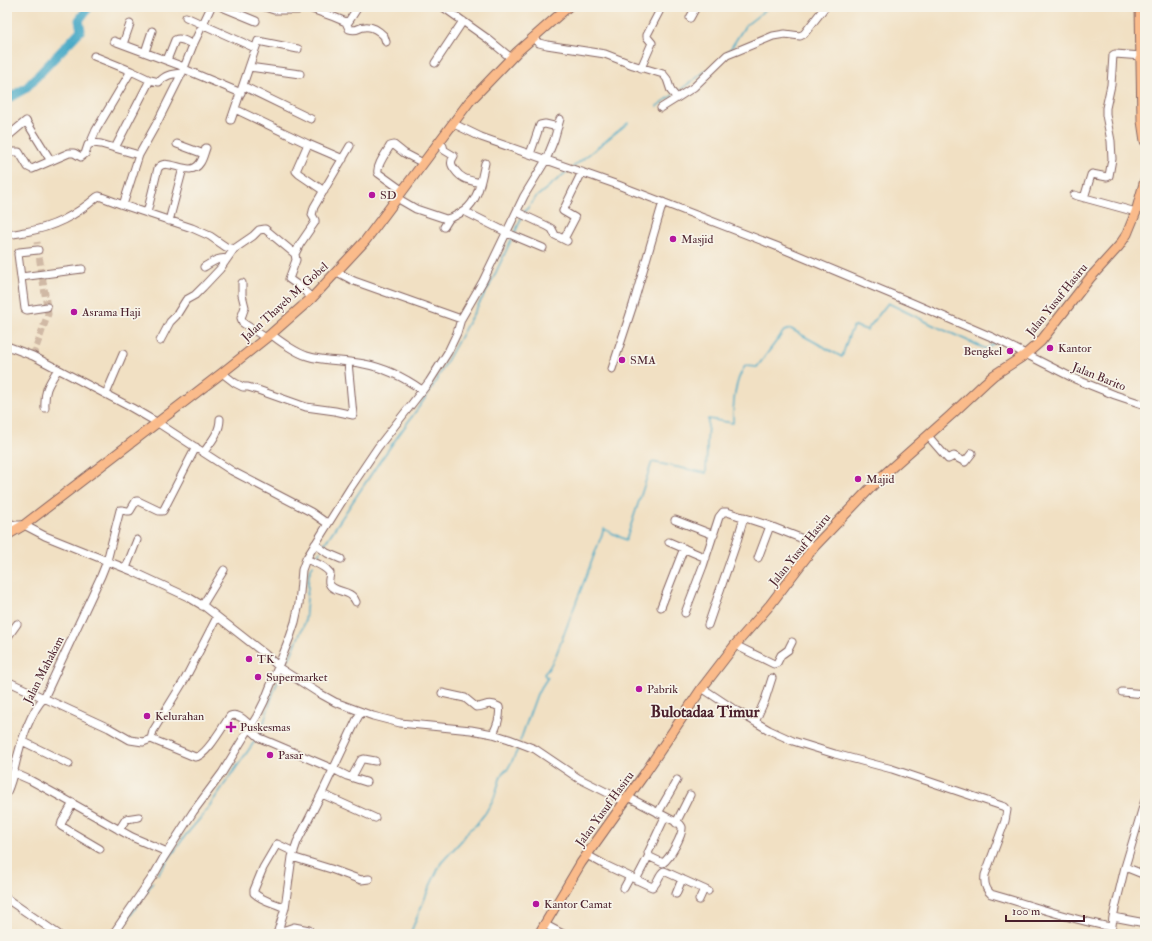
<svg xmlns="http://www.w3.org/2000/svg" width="1152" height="941" font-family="'IM FELL Double Pica',serif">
	<rect width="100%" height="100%" fill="#f7f3e8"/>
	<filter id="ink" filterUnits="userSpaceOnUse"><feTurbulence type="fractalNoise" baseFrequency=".025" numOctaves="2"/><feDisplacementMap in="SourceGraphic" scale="8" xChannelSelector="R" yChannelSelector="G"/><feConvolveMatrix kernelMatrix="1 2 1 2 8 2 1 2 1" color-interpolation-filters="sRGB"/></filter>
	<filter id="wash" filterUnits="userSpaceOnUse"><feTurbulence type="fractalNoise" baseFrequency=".012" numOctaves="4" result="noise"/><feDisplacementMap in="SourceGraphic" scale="16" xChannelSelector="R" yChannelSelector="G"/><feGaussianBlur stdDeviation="0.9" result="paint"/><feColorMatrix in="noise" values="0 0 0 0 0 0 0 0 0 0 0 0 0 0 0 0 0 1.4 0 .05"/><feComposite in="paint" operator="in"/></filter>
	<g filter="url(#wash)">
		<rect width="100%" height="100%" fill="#f1e0c3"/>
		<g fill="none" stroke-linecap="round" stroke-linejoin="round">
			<path stroke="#47a9c6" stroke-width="1.5" d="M727 52 731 48 745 26 769 7
				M676 93 707 70
				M657 106 673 95
				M573 167 628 123
				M524 213 535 198 569 170
				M515 233 522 216
				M323 546 378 464 431 390 469 321 490 285 512 238
				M315 560 320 551
				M284 668 291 655 305 622 309 574 313 565
				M259 735 261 732 274 690 282 673
				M520 741 537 694 548 677 545 676 544 674 549 668 556 655 604 529 626 540 652 462 706 473 708 419 733 423C733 405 734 382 745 366L757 367 784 331 791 329 842 357 849 335 853 327 855 326 867 330 888 303 933 325 986 349 996 342
				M158 874 185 836 203 815 257 738
				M118 934 153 882
				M410 934 430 886 441 863 462 840 469 830 476 825 486 812 494 798 501 776 503 772 507 770 511 763 517 751 519 745"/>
			<path stroke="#47a9c6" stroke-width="9" d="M7 99 26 88 81 30 79 20 89 7"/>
		</g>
	</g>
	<g filter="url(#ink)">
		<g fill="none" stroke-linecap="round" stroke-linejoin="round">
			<path stroke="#d0b9a5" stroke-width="7" stroke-dasharray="7 3.5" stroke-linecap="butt" d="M33 356 48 314 37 242"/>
			<g stroke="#846360" stroke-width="9">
				<path id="minor" d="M222 7 256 21
					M265 7 274 10H298L302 7
					M306 7 334 17 346 22 349 21 358 7
					M443 7 488 39 511 58
					M186 17 255 48
					M690 18 696 7
					M346 22 349 29C358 32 358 27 365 27 372 26 380 32 384 36L386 42
					M532 38 539 43 547 45 605 54 633 65 663 74 667 79 671 91 677 98 694 87 727 55 737 51 773 36 785 34 800 36 804 34 825 7
					M114 41 184 67
					M123 44 130 24
					M145 52 152 31
					M167 60 175 40C181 37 187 42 193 45
					M435 63 463 21
					M249 67 300 74
					M641 68 652 43 647 37V35L659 12 660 7
					M184 69 241 93
					M150 80 159 82C166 74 173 74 182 73
					M243 86 311 119
					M661 108 677 98
					M235 109 308 144 343 159
					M231 120 258 41 298 49
					M454 124 481 137 618 185 776 246 910 302 994 338 1075 379 1115 395 1145 405
					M7 137 26 121 51 161
					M90 144 96 130 131 71 94 56
					M177 144 204 154
					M308 144 296 171 299 174 324 191
					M439 144 443 146 444 150 454 156C450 162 451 165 455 170 462 180 469 180 480 183
					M115 148 150 80 131 71
					M530 154 540 125 545 124 558 127
					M7 155 12 152H19L28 167 32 169 69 153H74L81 157 85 154 88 145 93 143 101 144 139 155 158 121 182 73 193 45 211 7
					M403 191 378 173C376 166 386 153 390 146L394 145 404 153 423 163
					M1074 195 1136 212
					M397 198 416 209 446 219 453 217 464 211 512 235 543 248
					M1084 198 1091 175 1092 174 1107 177 1109 176 1112 159 1111 141 1106 115V108L1111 85 1113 55 1115 54 1142 56
					M123 205 139 155
					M464 211C479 200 481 180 485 163
					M517 212 547 226 552 229 555 235 567 241
					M147 213 158 168C168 156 190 179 200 163 203 159 204 153 206 148
					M169 221 183 168
					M444 227 449 219
					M7 234C13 235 19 233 25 232 54 227 75 216 97 197L99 196 123 205 192 228 210 236 226 247 234 249 253 236 259 230 265 229 295 254 300 244 315 222V220L312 215 314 207 350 146
					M564 239 575 218 563 211 582 172
					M38 250 19 252 18 254 25 309 27 310 47 307
					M295 254 296 260 289 279 299 286 312 298
					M204 267C211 263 218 257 227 259
					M337 272 354 281 461 319
					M21 277 82 269
					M242 283V295L245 307 241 318 243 323 266 338
					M271 334C279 341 297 353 307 356 325 362 346 360 364 364 386 368 405 378 422 390
					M160 341 170 322 176 316 186 300 195 295 203 287 220 269 234 249
					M7 346 33 356 132 408 158 423 232 471 311 512 328 524
					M612 369 633 305 663 202
					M222 373 235 383 243 387H248L258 390 306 407 335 411 353 415 348 362
					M106 394 123 354
					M45 408C44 389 49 384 58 369
					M928 436 948 459 954 456 965 462 972 453
					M204 452C211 442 220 432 220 419
					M675 520 714 535
					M7 522 14 525H24L45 536 132 571 188 597 205 607 242 636 265 654 281 669 317 692 335 702 373 716 400 723 471 730 493 734 509 739 535 749 578 778 624 801
					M770 526 803 539 814 547
					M669 542 706 558
					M315 544 327 553 341 559
					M306 559C315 563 324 565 330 573 330 576 328 580 329 583 333 594 351 588 356 602
					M126 568 137 540
					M202 606 224 570
					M661 607 684 548
					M685 613 703 566 719 517 723 512H727L770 526 758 558
					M708 625 737 541 744 517
					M7 638 17 624
					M735 645 774 664 777 663 781 655 788 650 792 642
					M7 651V656
					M7 681 109 728 130 740 143 742 151 739 195 757C206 757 223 726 230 716 239 713 245 721 251 726
					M702 688 735 710 769 730 793 741 835 754 892 769 1005 807 1007 810 1005 821 985 875C984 883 985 889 991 894 1030 905 1072 920 1111 927
					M1122 692 1145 694
					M442 693 465 698 476 707C485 707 488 701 499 707 501 716 497 726 493 734
					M755 722 765 700 772 678
					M250 729 260 738 333 769 347 776 366 782
					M151 739 153 731 185 679 217 617
					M22 741 69 764
					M14 773 30 780 63 798 132 837 167 852
					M352 777 361 760 364 759 375 761
					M7 792C12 781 14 770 17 758 21 741 31 711 44 698L101 576 107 561 120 510H122L127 511H130L136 501H138L159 511H163L196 447
					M322 794 375 818
					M628 797 680 824 682 827C683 835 670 858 663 863L650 857 648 853 665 817
					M73 803 62 822 61 826 100 849
					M658 813 677 780
					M676 823 690 795
					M119 830 126 819 139 817
					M587 855 605 865 652 887C658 884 658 875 664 871L708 891
					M292 857 331 869 361 880 369 879
					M1125 867 1145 875
					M636 880 649 855
					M624 888 630 877
					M676 894 682 879
					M7 899 58 934
					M699 900 704 889
					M285 908C275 903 262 901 254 893V890L263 868 277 844 294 852
					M1113 917 1145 923
					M544 924 563 934
					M278 931 285 930 294 927 309 930
					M113 934 155 873 164 857 193 812 222 773 257 716 264 702 290 637 295 622 299 604 302 570 306 559 351 487 378 447 429 382 448 352 457 333 461 319 483 281 524 196 546 160 554 140 560 119
					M277 934 285 908 292 857 297 842 323 791 357 719 361 712
					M1111 934 1113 917 1125 867 1145 800"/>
			</g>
			<g stroke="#846360" stroke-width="11">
				<path id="major" d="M1140 7 1142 121 1145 141
					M7 535 24 525 222 373 271 334 312 298 365 241 469 102 517 52 568 7
					M539 934 581 863 643 776 702 688 735 645 770 605 814 547 879 479 951 415 985 383 994 375 1025 355 1041 341 1090 278 1119 246 1127 234 1136 212 1145 180"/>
			</g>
			<use href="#minor" stroke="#fff" stroke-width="7"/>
			<use href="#major" stroke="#fabb8b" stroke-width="9"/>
		</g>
	</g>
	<g fill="#b5179e" stroke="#f7f3e8" stroke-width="1.5">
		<circle cx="372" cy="195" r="4"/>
		<circle cx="673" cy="239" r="4"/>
		<circle cx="74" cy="312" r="4"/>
		<circle cx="1050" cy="348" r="4"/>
		<circle cx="1010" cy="351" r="4"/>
		<circle cx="622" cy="360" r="4"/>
		<circle cx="858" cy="479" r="4"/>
		<circle cx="249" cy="659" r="4"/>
		<circle cx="258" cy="677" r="4"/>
		<circle cx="639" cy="689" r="4"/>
		<circle cx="147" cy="716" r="4"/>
		<path d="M229 721h4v4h4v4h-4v4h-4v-4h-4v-4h4z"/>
		<circle cx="270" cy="755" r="4"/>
		<circle cx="536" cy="904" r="4"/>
	</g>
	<g text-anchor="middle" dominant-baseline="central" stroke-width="3.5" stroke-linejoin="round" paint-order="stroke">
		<g font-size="12" fill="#4a1f2b" stroke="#f7f3e8" text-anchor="start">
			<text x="380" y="195">SD</text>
			<text x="681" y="239">Masjid</text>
			<text x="82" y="312">Asrama Haji</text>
			<text x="1058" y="348">Kantor</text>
			<text x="1002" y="351" text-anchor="end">Bengkel</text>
			<text x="630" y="360">SMA</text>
			<text x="866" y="479">Majid</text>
			<text x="257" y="659">TK</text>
			<text x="266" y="677">Supermarket</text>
			<text x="647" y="689">Pabrik</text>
			<text x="155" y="716">Kelurahan</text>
			<text x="240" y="727">Puskesmas</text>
			<text x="278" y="755">Pasar</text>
			<text x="544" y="904">Kantor Camat</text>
		</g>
		<g font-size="12" fill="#4a1f2b" stroke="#f7f3e8">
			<text transform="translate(1057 300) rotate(-51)">Jalan Yusuf Hasiru</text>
			<text transform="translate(285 302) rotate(-42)">Jalan Thayeb M. Gobel</text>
			<text transform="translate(1099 377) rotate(22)">Jalan Barito</text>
			<text transform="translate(800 550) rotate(-51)">Jalan Yusuf Hasiru</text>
			<text transform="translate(44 670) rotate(-63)">Jalan Mahakam</text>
			<text transform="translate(605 809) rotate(-54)">Jalan Yusuf Hasiru</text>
		</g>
		<g font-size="16" font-weight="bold" fill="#4a1f2b" stroke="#f7f3e8">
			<text x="705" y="712">Bulotadaa Timur</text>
		</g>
	</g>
	<rect width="1152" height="941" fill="none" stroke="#f7f3e8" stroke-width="24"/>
	<path d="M1006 915v6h78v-6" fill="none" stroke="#4a1f2b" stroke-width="2"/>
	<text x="1012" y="915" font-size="12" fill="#4a1f2b" stroke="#f7f3e8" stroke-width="3" paint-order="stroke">100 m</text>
</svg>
